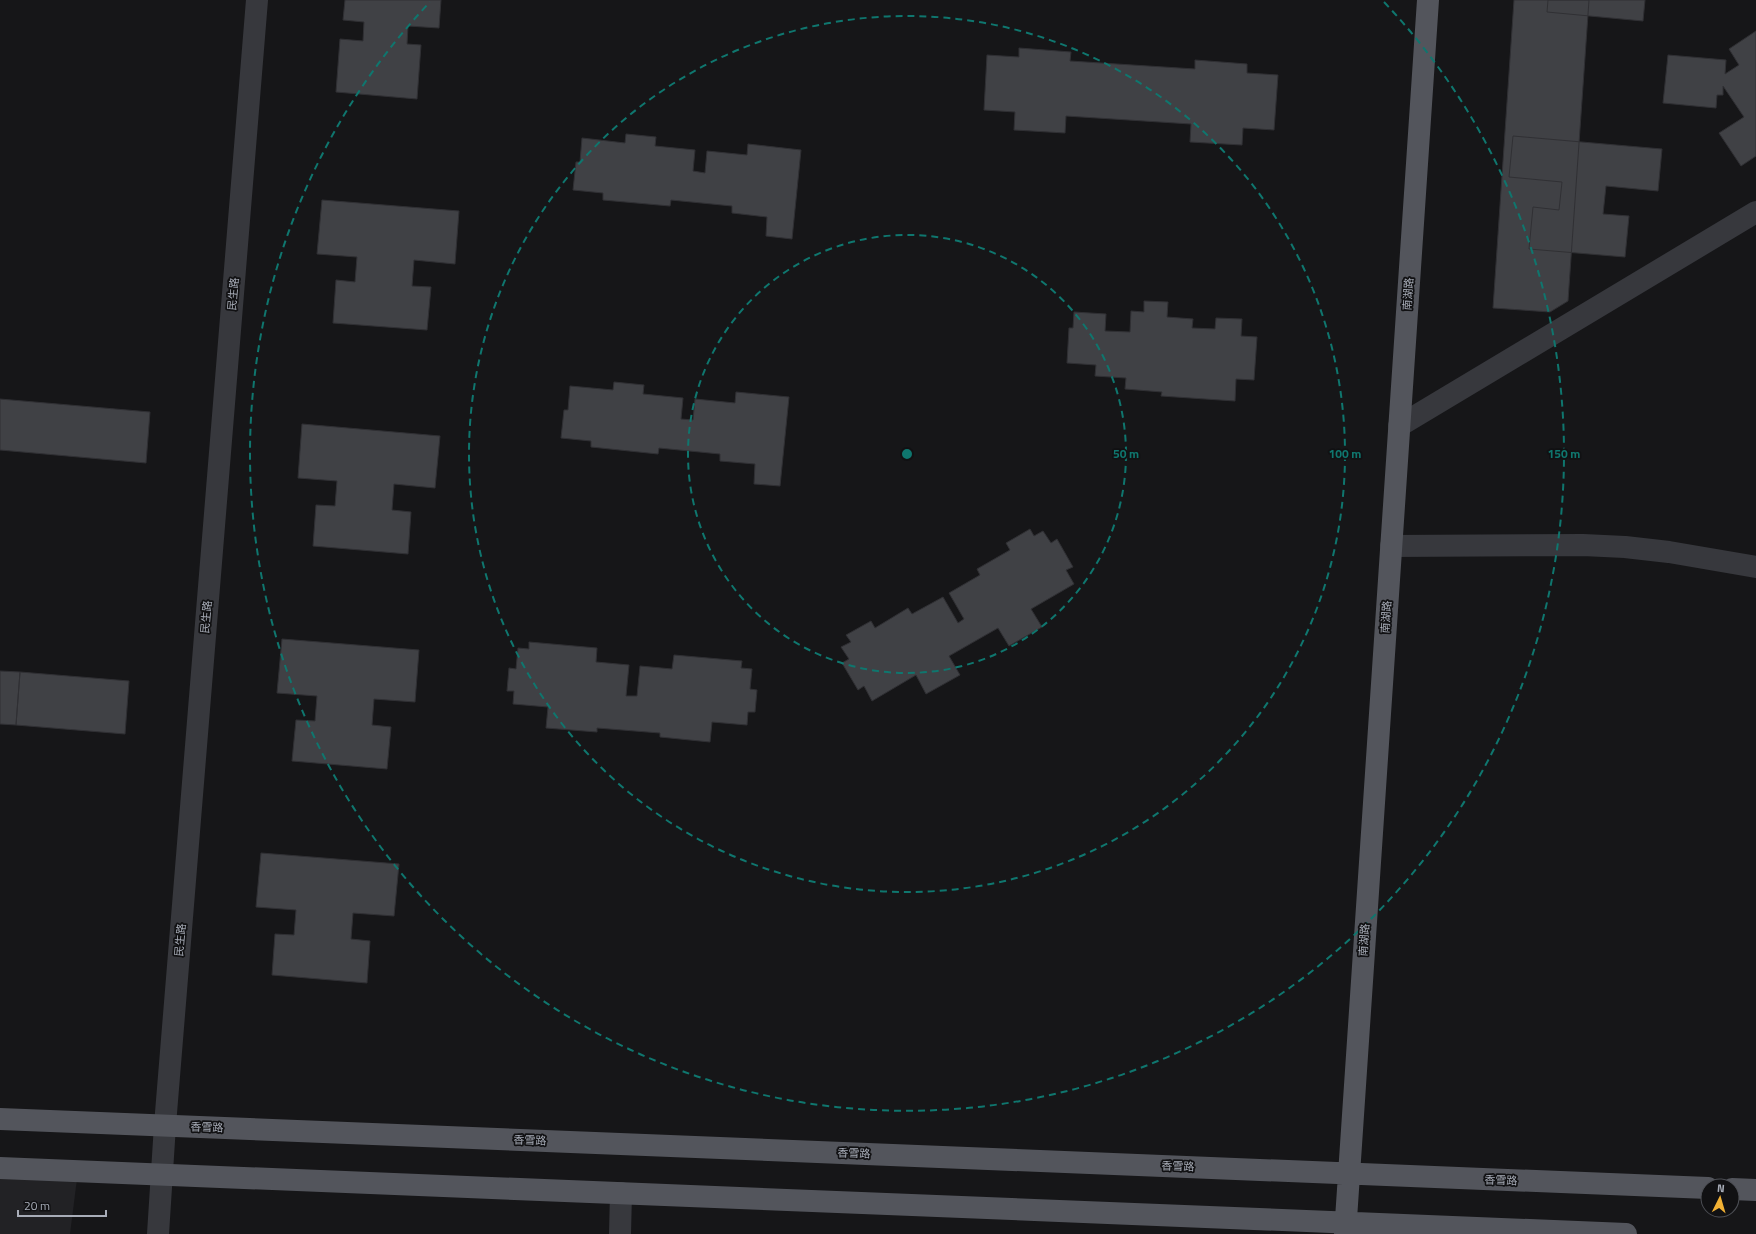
<svg xmlns="http://www.w3.org/2000/svg" width="1756" height="1234" font-family="'Titillium Web','Noto Sans SC',sans-serif">
	<rect width="100%" height="100%" fill="#161618"/>
	<path fill="#222225" d="M0 1168 78 1171 70 1234H0Z"/>
	<path fill="#404145" stroke="#303034" d="M345 0H441L439 28 408 26 407 44 421 45 417 99 336 92 340 39 363 41 364 22 343 20Z
		M1514 0H1589L1568 301 1550 312 1493 308Z
		M1548 0H1645L1643 21 1547 12Z
		M1756 31V156L1741 166 1719 133 1744 117 1723 86V95H1717L1716 108 1663 103 1668 55 1726 60 1725 74 1739 65 1729 49Z
		M1019 48 1071 52 1070 61 1195 69V60L1247 64V73L1278 75 1274 130 1243 128 1242 145 1190 142 1191 124 1066 116 1065 133 1014 130 1015 112 984 110 987 55 1019 57Z
		M626 134 656 137 655 146 695 150 693 171 705 173 707 151 747 155 748 144 801 150 792 239 766 236 767 217 732 213V206L671 200 670 206 603 200V193L573 190 576 162H580L582 138 625 143Z
		M1513 136 1662 149 1658 191 1606 186 1603 214 1629 216 1625 257 1529 249 1533 207 1559 210 1562 182 1509 177Z
		M322 200 459 211 455 264 414 260 412 286 431 287 427 330 333 323 336 280 355 282 357 257 317 254Z
		M1144 301 1168 302 1167 317 1193 319 1192 328 1215 329 1216 318 1242 319 1241 336 1257 337 1254 380 1236 379 1235 401 1161 396 1162 392 1125 389 1126 378 1095 376 1096 365 1067 363 1069 328H1073L1074 312 1106 314 1105 331 1130 332 1131 311 1144 312Z
		M614 382 644 385 643 394 683 398 681 419 693 420 695 399 735 403 736 392 789 397 780 486 754 484 755 464 720 461V454L659 448 658 454 591 447V441L561 438 564 410H568L570 386 613 390Z
		M0 399 150 412 146 463 0 450Z
		M302 424 440 436 435 488 394 484 392 510 411 512 408 554 313 546 316 505 335 506 337 481 298 478Z
		M1030 529 1034 536 1043 531 1051 543 1057 539 1073 567 1066 570 1074 584 1031 609 1042 627 1009 646 998 628 949 656 960 675 926 694 916 675 872 701 864 686 858 690 842 663 849 659 841 647 851 642 846 635 871 621 875 628 908 608 912 614 943 597 958 623 964 619 949 593 980 575 977 569 1010 550 1006 543Z
		M282 639 419 650 415 702 374 699 372 725 391 727 387 769 292 761 296 720 315 721 317 696 277 693Z
		M529 642 597 648 596 662 629 665 626 696H637L640 666 672 669 674 655 742 661 741 668 752 669 750 689 757 690 755 712H748L747 725 712 722 710 742 660 737V733L597 728V732L546 728 548 707 513 704 514 691H507L509 668 516 669 518 648 529 649Z
		M0 671 20 672 16 725 0 724Z
		M20 672 129 681 125 734 16 725Z
		M261 853 399 864 394 916 353 913 351 939 370 941 367 983 272 975 275 934 294 935 296 910 256 907Z"/>
	<g fill="none" stroke-linecap="round" stroke-linejoin="round">
		<path stroke="#37383d" stroke-width="22" d="M1399 426 1756 212
			M1391 546 1583 545 1625 547 1669 552 1756 567
			M158 1234 165 1125 257 0
			M620 1234 621 1193"/>
		<path stroke="#53555c" stroke-width="22" d="M0 1119 1708 1188
			M0 1168 1626 1234
			M1732 1189 1756 1190
			M1345 1234 1428 0"/>
	</g>
	<g fill="none" stroke="#0f766e" stroke-width="2" stroke-dasharray="7 5">
		<circle cx="907" cy="454" r="219"/>
		<circle cx="907" cy="454" r="438"/>
		<path d="M1384 2A657 657 0 1 1 430 2"/>
	</g>
	<g text-anchor="middle" dominant-baseline="central" stroke-width="3.5" stroke-linejoin="round" paint-order="stroke">
		<g font-size="11" fill="#a8adb8" stroke="#111113">
			<text transform="translate(233 294) rotate(-85)">民生路</text>
			<text transform="translate(1408 294) rotate(-86)">南湖路</text>
			<text transform="translate(206 617) rotate(-85)">民生路</text>
			<text transform="translate(1386 617) rotate(-86)">南湖路</text>
			<text transform="translate(180 940) rotate(-85)">民生路</text>
			<text transform="translate(1364 940) rotate(-86)">南湖路</text>
			<text transform="translate(207 1127) rotate(2)">香雪路</text>
			<text transform="translate(530 1140) rotate(2)">香雪路</text>
			<text transform="translate(854 1153) rotate(2)">香雪路</text>
			<text transform="translate(1178 1166) rotate(2)">香雪路</text>
			<text transform="translate(1501 1180) rotate(2)">香雪路</text>
		</g>
	</g>
	<circle cx="907" cy="454" r="6" fill="#0f766e" stroke="#111113" stroke-width="2"/>
	<g font-size="12" text-anchor="middle" font-weight="bold" fill="#0f766e" stroke="#111113" stroke-width="3.5" stroke-linejoin="round" paint-order="stroke">
		<text x="1126" y="458">50 m</text>
		<text x="1345" y="458">100 m</text>
		<text x="1564" y="458">150 m</text>
	</g>
	<g transform="translate(1720 1198) rotate(5)"><circle r="19" fill="#111113" stroke="#4d4f55"/>
	<path d="M0-3L7 15L0 10L-7 15Z" fill="#f2b134"/>
	<text y="-6" font-size="11" font-weight="bold" text-anchor="middle" fill="#a8adb8">N</text>
	</g>
	<path d="M18 1210v6h88v-6" fill="none" stroke="#a8adb8" stroke-width="2"/>
	<text x="24" y="1210" font-size="12" fill="#a8adb8" stroke="#111113" stroke-width="3" paint-order="stroke">20 m</text>
</svg>
